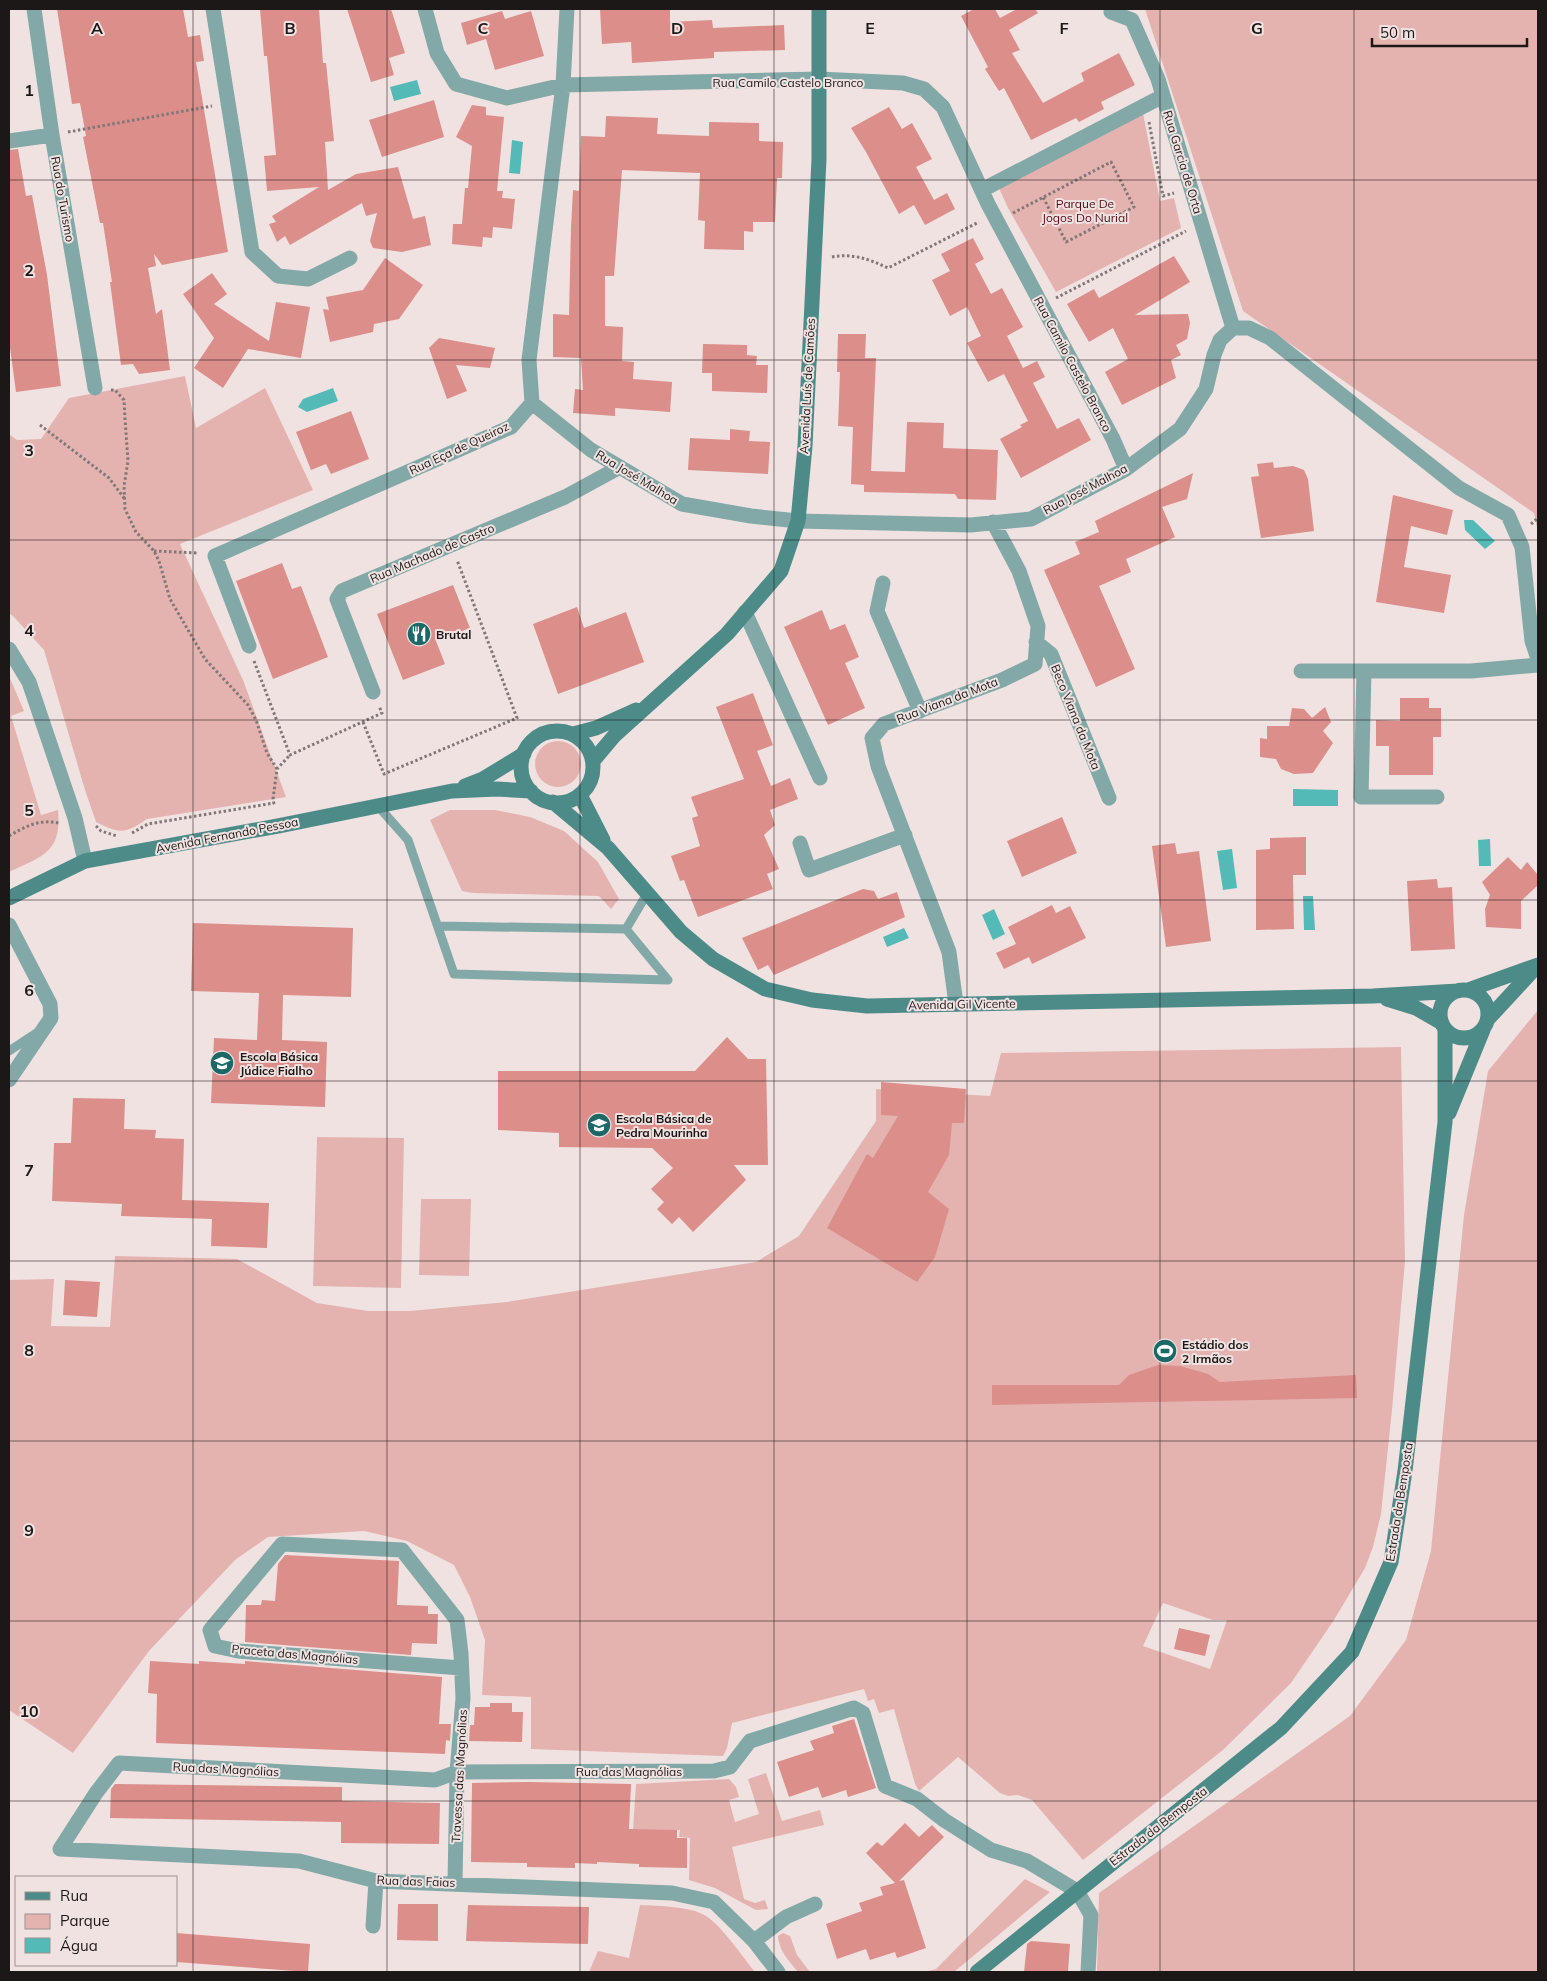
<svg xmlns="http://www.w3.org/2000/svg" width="1547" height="1981" font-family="Mulish,sans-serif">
	<rect width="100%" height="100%" fill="#f0e2e1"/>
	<path fill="#e4b3b0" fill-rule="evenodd" d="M1145 9H1538V532L1534 513 1243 311Z
		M1143 113 1160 201 1174 198 1181 228 1056 292 1008 208 999 188Z
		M185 376 196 428 265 388 313 490 180 544 243 680 286 797 147 819C125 834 120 834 96 822L85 790 44 650 14 617 9 613V434L17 440 41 439 69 398Z
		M9 676 24 711 11 716 41 815 58 810C62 853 42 856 9 872Z
		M535 764a23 23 0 1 1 46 0a23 23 0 1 1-46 0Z
		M450 810H495L530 817 564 831 598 862 619 899 611 909 599 896 473 893 462 891 430 820Z
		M1538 1010V1972H1097L1099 1893 1350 1716 1406 1640 1431 1551 1464 1215 1488 1071Z
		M1401 1047 1405 1261 1392 1410 1381 1514 1373 1547 1365 1568 1334 1620 1291 1683 1223 1750 1083 1860 1032 1800 1018 1795 1008 1796 1000 1793 958 1757 919 1791 915 1784 894 1709 879 1713 874 1699 868 1701 864 1689 732 1723 727 1748 723 1756 531 1749V1697L482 1695 485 1640 470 1597 454 1565 407 1541 364 1531 268 1537 235 1560 149 1651 73 1753 9 1710V1280L54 1279 51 1326 110 1327 115 1256 237 1259 317 1303 368 1311H410L507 1302 756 1262 799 1236 876 1121V1089L990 1096 1001 1053ZM1163 1603 1213 1620H1227L1210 1669 1143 1646Z
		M317 1137 404 1138 401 1288 313 1286Z
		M421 1199H471L469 1276 419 1275Z
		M766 1773 782 1821 820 1810 824 1825 732 1847 744 1899 755 1903 765 1900 768 1909 756 1910 715 1888 689 1880 690 1838 679 1837 680 1830H633L636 1784 729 1779 736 1787 739 1797 729 1800 735 1822 759 1814 748 1779Z
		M1025 1879 1050 1892 954 1972H924L936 1969Z
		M640 1905C659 1906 690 1906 706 1916 721 1925 743 1957 755 1972H589L598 1951 629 1958Z
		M783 1933 790 1936 797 1955 810 1972H798C789 1961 779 1951 778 1936Z"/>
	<path fill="#54bab8" d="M417 80 421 94 394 101 390 87Z
		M512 140 523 142 520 174 509 173Z
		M333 388 338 401 307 412 298 407 303 399Z
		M1464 520H1473L1495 541 1485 549 1465 530Z
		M1293 789 1338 790V806H1293Z
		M1490 839 1491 866H1479L1478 840Z
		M1232 849 1237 888 1223 890 1217 851Z
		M1303 896H1313L1315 930H1304Z
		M994 909 1005 934 993 940 982 915Z
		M904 928 909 938 887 947 883 937Z"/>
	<path fill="#db8e8a" d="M57 9H183L188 37 200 35 204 61 196 62 228 252 162 265 154 254 156 266 148 268 156 314 162 309 170 370 139 374 133 364 121 365 110 282H112L103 223H100L83 137 86 136 80 103 72 104Z
		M260 9H319L323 63H326L334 141 325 142 328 190 356 174 398 167 413 219 425 216 431 245 402 252 373 248 370 241 377 213 366 216 362 203 290 245 285 236 277 242 269 224 276 222 272 216 319 187 267 191 264 156 276 155 267 56H264Z
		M347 9H391L405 53 389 58 394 75 371 82Z
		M600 9H670V22L712 20 713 28 784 25 785 50 714 52V58L632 63 631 42 602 44Z
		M974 9H995L1000 18 1017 9H1035L1038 13 1009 30 1020 50 1012 53 1043 103 1084 81 1081 73 1119 53 1135 85 1101 102 1104 109 1079 122 1076 118 1031 140 1004 88 999 91 985 69 988 67 961 16Z
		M502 11 505 19 531 11 544 56 495 70 486 39 467 45 461 23Z
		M434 100 444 137 382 157 369 120Z
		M472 105 486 107V115L504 117 497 191H503L502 198 515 199 512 229 493 227 492 238 483 237 482 247 452 244 453 224H462L465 188H468L472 146 456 137Z
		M889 107 902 129 912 123 932 159 916 167 934 200 947 193 955 209 925 225 914 205 899 214 866 152 851 128Z
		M606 116 658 118 657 134 709 136V122L759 123V141L783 142 782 178H777L775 222H753V232L744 231V250L704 249 705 221 698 220 700 173 622 170 614 276H605V326L623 327 622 361 634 362 633 379 672 382 670 412 615 408V416L573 413 575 389 583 390 581 358 553 357V314L569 315 571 228 573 190 579 191 581 136 605 137Z
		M18 149 26 196 32 195 47 275 61 386 16 392 9 340V150Z
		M973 238 984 259 975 264 991 294 1002 288 1023 327 1007 336 1023 368 1037 361 1045 377 1033 383 1057 429 1079 418 1091 440 1021 478 1000 439 1022 427 1020 425 1028 421 1004 374 988 382 967 343 981 336 967 307 950 316 932 280 950 271 941 254Z
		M1174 256 1190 282 1135 315 1188 314 1190 323 1187 339 1176 345 1181 355 1171 360 1176 378 1122 405 1105 372 1128 359 1113 328 1089 342 1067 304 1094 289 1099 298Z
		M385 258 423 285 399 319 374 324 373 332 330 342 323 309 329 310 326 297 363 290Z
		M212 273 227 294 214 304 269 341 276 302 310 307 301 358 248 349 223 388 194 368 214 338 183 294Z
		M838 334H866L865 358H876L871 471 905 472 907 422 944 423 943 448 998 450 996 500 958 499 955 494 864 492V485L851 484 853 427 838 426 840 372H837Z
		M439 338 495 348 490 368 456 365 467 391 447 399 429 348Z
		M703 344 747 345V355L757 356 756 365H768L767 393 712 391V373H702Z
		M351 411 369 459 331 474 326 464 311 470 296 432Z
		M730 429 750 431 749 441 770 442 768 474 688 470 690 438 730 440Z
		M1273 462 1274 468 1293 466 1304 470 1308 479 1314 531 1261 538 1251 477 1259 476 1257 464Z
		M1193 473 1187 499 1162 507 1175 537 1126 559 1131 572 1099 586 1135 669 1096 687 1044 570 1080 554 1075 542 1099 532 1095 521Z
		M1393 495 1453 510 1447 535 1411 526 1404 567 1451 575 1444 613 1376 602Z
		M282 563 292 589 301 586 328 657 273 679 236 581Z
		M453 585 470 628 436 641 445 664 403 680 377 614Z
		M577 607 584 628 626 612 644 662 558 694 533 624Z
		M822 610 830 630 845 624 859 657 845 663 865 708 828 725 784 627Z
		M753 693 773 745 757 751 771 786 790 778 798 799 770 810 775 825 764 835 779 869 767 874 773 889 698 917 684 880 680 881 671 856 700 846 692 818 698 816 691 797 744 779 716 707Z
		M1400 698H1429V708H1441V737H1433V775H1389V746H1376V720L1400 721Z
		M1325 707 1331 722 1323 731 1333 743 1313 773 1294 774 1281 769 1276 759 1260 757V738L1267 739V726H1289L1292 708 1304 709 1312 718Z
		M1062 817 1077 853 1022 877 1007 841Z
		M1306 837V875H1293L1294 929 1256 930V850L1270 849V838Z
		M1175 843 1177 854 1199 851 1211 941 1166 947 1152 846Z
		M1508 857 1521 870 1527 862 1538 875V885L1521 901V929L1486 927 1485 909 1490 895 1482 882Z
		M1437 879 1438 888 1452 887 1455 949 1411 951 1407 881Z
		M863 889 874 891 878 899 897 892 905 917 774 975 768 965 758 970 742 938Z
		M1052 905 1056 913 1070 906 1086 938 1032 964 1029 957 1004 969 996 953 1016 944 1008 927Z
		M193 923 353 928 351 997 283 995 282 1040 327 1042 325 1107 211 1103 214 1038 257 1040 259 993 191 991Z
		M727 1037 748 1059H766L768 1165H734L746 1180 693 1232 679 1217 672 1224 657 1209 664 1202 651 1189 673 1168 652 1148 559 1147V1133L498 1130V1071H695Z
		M881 1082 966 1089 964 1123H952L949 1155 928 1192 949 1209 935 1257 917 1282 827 1228 867 1154 873 1158 898 1116 881 1115Z
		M73 1098 125 1099 124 1129 156 1130 155 1138 184 1139 182 1200 269 1203 267 1248 211 1246 212 1219 121 1216 122 1204 52 1201 54 1143H71Z
		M65 1280 100 1282 97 1317 63 1315Z
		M1158 1365 1180 1366 1208 1374 1220 1382 1356 1375 1357 1398 992 1405V1385H1119L1129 1375Z
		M285 1555 399 1561 397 1605 428 1606V1614H438L437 1644 412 1643 411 1655 245 1642 246 1605H261L262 1600 275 1601 278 1564Z
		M1179 1628 1210 1635 1205 1656 1174 1649Z
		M150 1661 199 1664V1661L245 1664V1661L442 1677 439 1724H451L450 1741 446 1740 445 1754 156 1743 157 1694 148 1693Z
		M490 1703H512V1712H523L522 1742 469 1741 470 1725H474L475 1707H490Z
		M854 1719 876 1788 848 1797 846 1790 822 1798 818 1787 789 1797 777 1762 814 1750 810 1741 834 1733 832 1726Z
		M529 1782 631 1784 629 1829 677 1830V1838H687V1868L639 1867V1864L597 1862V1864L575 1863V1868L527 1867V1863L471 1862 472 1783Z
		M115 1784 342 1787V1801L440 1803 439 1844 341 1843V1822L110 1818 111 1789Z
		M905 1823 919 1837 932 1825 944 1837 899 1881 904 1880 926 1948 897 1958 895 1952 870 1960 866 1949 837 1959 826 1924 862 1911 859 1903 883 1895 880 1887 895 1883 866 1853 877 1842 882 1846Z
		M398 1904H438V1941L397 1940Z
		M468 1905 589 1907 588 1944 466 1941Z
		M176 1933 310 1944 308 1972 176 1962Z
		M1031 1941 1070 1944 1068 1972H1024L1027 1944Z"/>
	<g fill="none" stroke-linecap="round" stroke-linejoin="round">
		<path stroke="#807776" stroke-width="3" stroke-dasharray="2.5 2.5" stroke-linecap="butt" d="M1149 122 1163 196 1174 193
			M68 132 212 106
			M1013 213 1111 162 1134 207 1066 242 1043 197
			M832 257C852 253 869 259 888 268L979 222
			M1056 298 1186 231
			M111 390H115L124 400 125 419 128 461 124 486 125 509 136 532 154 551 159 561 170 599 205 659 248 705 256 720 267 753 277 769
			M40 425 109 478 124 498
			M1531 524 1538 518
			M154 551 198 553
			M254 661 290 755 382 713 379 706
			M363 722 384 774 517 718 457 560
			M274 804 273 799 277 769 290 755
			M96 826 101 831 117 836
			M132 833 148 824 274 803
			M9 836C26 826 39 819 59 823"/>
		<path stroke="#82a9a7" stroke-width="9" d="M378 806 408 840 454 974 668 980 626 929
			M438 926 626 929
			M626 929 648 892
			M9 1051 38 1032"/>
		<path stroke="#82a9a7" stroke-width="15" d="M34 9 52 135 95 388
			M213 9 252 252 278 276 308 279 350 258
			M425 9 437 53 456 84 507 98 563 85 819 79 903 83 924 89 943 107 988 204 1113 439 1126 469
			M1111 12 1132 20 1158 79 1233 328
			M9 141 52 135
			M982 190 1163 96
			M532 403 591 450 682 504 751 516 798 521 971 525 1031 519 1126 469 1180 429 1206 389 1214 355 1220 340 1233 328H1249L1270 338 1459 488 1508 515 1522 547 1532 641 1538 659
			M883 583 877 611 920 711
			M745 612 820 778
			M1036 642 1051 654 1109 798
			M249 646 215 556 511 427 532 403 529 360 563 85 567 9
			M9 649 29 682 75 818 85 861
			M1301 671H1471L1538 665
			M1364 671 1361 797H1437
			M373 692 337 599 342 591 565 497 620 467
			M800 843 809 870 905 835
			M9 925 50 1004 51 1018 9 1080
			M956 1004 949 952 878 766 872 738 884 724 1002 680 1035 664 1038 626 1019 571 993 522
			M455 1883 457 1772 463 1698 461 1654 457 1620 402 1550 282 1544 210 1630 215 1646 238 1651 461 1668
			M373 1926 376 1881
			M754 1941 786 1917 815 1904
			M778 1972 754 1941 714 1902 672 1893 376 1881 299 1861 60 1849 96 1793 119 1763 435 1780 457 1772 714 1771 730 1767 750 1741 854 1708 863 1713 885 1786 917 1799 944 1820 991 1850 1027 1861 1077 1891 1091 1915 1088 1972"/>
		<path stroke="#4d8b89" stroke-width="15" d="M521 767a36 36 0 1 1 72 0a36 36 0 1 1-72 0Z
			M573 734 596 728 636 710
			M593 761 614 736 727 634 781 571 798 521 805 446 819 159V9
			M465 786 483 779 524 754
			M580 795 603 840
			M553 802 608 848 681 932 713 959 765 989 812 1000 867 1006 1373 996 1458 991
			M9 898 85 861 278 826 452 791 497 789 531 791
			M1440 1014a24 24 0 1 1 48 0a24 24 0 1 1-48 0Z
			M1468 990 1538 965
			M1387 999 1416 1008 1442 1023
			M1489 1018 1537 966
			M1449 1113 1483 1030
			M977 1972 1281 1728 1352 1652 1391 1562 1405 1471 1445 1122V1030"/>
	</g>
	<path fill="none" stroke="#1c1817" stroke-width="1" stroke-opacity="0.55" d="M193 9V1972M387 9V1972M580 9V1972M774 9V1972M967 9V1972M1160 9V1972M1354 9V1972M9 180H1538M9 360H1538M9 540H1538M9 720H1538M9 900H1538M9 1081H1538M9 1261H1538M9 1441H1538M9 1621H1538M9 1801H1538"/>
	<defs>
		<g id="restaurant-disc" transform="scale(1.25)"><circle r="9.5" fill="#1b6867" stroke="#f0e2e1"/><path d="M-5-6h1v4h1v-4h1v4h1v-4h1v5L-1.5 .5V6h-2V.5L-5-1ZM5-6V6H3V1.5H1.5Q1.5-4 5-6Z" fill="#fff"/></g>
		<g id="school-disc" transform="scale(1.25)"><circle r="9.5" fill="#1b6867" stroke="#f0e2e1"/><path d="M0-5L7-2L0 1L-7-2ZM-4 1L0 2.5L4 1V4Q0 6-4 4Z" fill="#fff"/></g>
		<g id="stadium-disc" transform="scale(1.25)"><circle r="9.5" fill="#1b6867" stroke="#f0e2e1"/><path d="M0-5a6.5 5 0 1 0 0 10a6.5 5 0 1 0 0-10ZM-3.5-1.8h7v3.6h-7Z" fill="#fff"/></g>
	</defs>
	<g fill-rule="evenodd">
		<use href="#restaurant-disc" x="419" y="634"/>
		<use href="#school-disc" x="222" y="1063"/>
		<use href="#school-disc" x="599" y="1125"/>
		<use href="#stadium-disc" x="1165" y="1351"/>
	</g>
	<g text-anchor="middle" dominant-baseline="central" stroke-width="4" stroke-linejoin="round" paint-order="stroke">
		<g font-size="12" fill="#1c1817" stroke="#f0e2e1">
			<text x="788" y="82">Rua Camilo Castelo Branco</text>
			<text transform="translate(1183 162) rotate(73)">Rua Garcia de Orta</text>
			<text transform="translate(63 199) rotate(80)">Rua do Turismo</text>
			<text transform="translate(1073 364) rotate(62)">Rua Camilo Castelo Branco</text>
			<text transform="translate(807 386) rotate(-87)">Avenida Luís de Camões</text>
			<text transform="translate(459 448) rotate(-25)">Rua Eça de Queiroz</text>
			<text transform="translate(637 477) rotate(31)">Rua José Malhoa</text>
			<text transform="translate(1085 489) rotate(-28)">Rua José Malhoa</text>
			<text transform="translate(432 553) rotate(-23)">Rua Machado de Castro</text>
			<text transform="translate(947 700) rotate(-21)">Rua Viana da Mota</text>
			<text transform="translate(1076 717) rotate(68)">Beco Viana da Mota</text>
			<text transform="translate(227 835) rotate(-11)">Avenida Fernando Pessoa</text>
			<text transform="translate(962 1004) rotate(-1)">Avenida Gil Vicente</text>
			<text transform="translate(1399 1502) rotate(-81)">Estrada da Bemposta</text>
			<text transform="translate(295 1654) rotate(5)">Praceta das Magnólias</text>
			<text transform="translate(226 1769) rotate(3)">Rua das Magnólias</text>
			<text x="629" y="1771">Rua das Magnólias</text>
			<text transform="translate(459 1776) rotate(-87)">Travessa das Magnólias</text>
			<text transform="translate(1158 1826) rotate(-38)">Estrada da Bemposta</text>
			<text transform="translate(416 1881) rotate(2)">Rua das Faias</text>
		</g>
		<g font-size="12" fill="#510c11" stroke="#f0e2e1">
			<text x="1085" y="203">Parque De<tspan x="1085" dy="14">Jogos Do Nurial</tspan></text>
		</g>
		<g font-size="12" font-weight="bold" fill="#1c1817" stroke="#f0e2e1" text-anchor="start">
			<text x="436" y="634">Brutal</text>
			<text x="240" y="1056">Escola Básica<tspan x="240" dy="14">Júdice Fialho</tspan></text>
			<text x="616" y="1118">Escola Básica de<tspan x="616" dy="14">Pedra Mourinha</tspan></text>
			<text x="1182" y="1344">Estádio dos<tspan x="1182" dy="14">2 Irmãos</tspan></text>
		</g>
	</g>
	<g font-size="16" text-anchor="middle" font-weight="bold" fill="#1c1817" stroke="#f0e2e1" stroke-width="4" stroke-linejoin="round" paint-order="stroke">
		<text x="97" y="34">A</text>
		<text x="290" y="34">B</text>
		<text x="483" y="34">C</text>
		<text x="677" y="34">D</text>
		<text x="870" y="34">E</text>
		<text x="1064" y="34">F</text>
		<text x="1257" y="34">G</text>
		<text x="29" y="96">1</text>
		<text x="29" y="276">2</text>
		<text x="29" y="456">3</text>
		<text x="29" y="636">4</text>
		<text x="29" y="816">5</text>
		<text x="29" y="996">6</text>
		<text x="29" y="1176">7</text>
		<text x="29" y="1356">8</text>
		<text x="29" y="1536">9</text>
		<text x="29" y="1717">10</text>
	</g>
	<rect width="1547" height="1981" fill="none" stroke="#1c1817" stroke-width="20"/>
	<rect x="15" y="1876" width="162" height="90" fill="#f0e2e1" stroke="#9b9190"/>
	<rect x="25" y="1892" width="25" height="8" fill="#4d8b89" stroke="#9b9190"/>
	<text x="60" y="1901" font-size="15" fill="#1c1817">Rua</text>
	<rect x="25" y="1914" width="25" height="15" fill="#e4b3b0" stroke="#9b9190"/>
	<text x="60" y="1926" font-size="15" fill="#1c1817">Parque</text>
	<rect x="25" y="1938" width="25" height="15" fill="#54bab8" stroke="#9b9190"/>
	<text x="60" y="1951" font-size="15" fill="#1c1817">Água</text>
	<path d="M1372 38v8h155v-8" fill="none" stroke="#1c1817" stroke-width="2.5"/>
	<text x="1380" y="38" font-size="15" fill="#1c1817" stroke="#f0e2e1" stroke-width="4" paint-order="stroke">50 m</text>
</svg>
